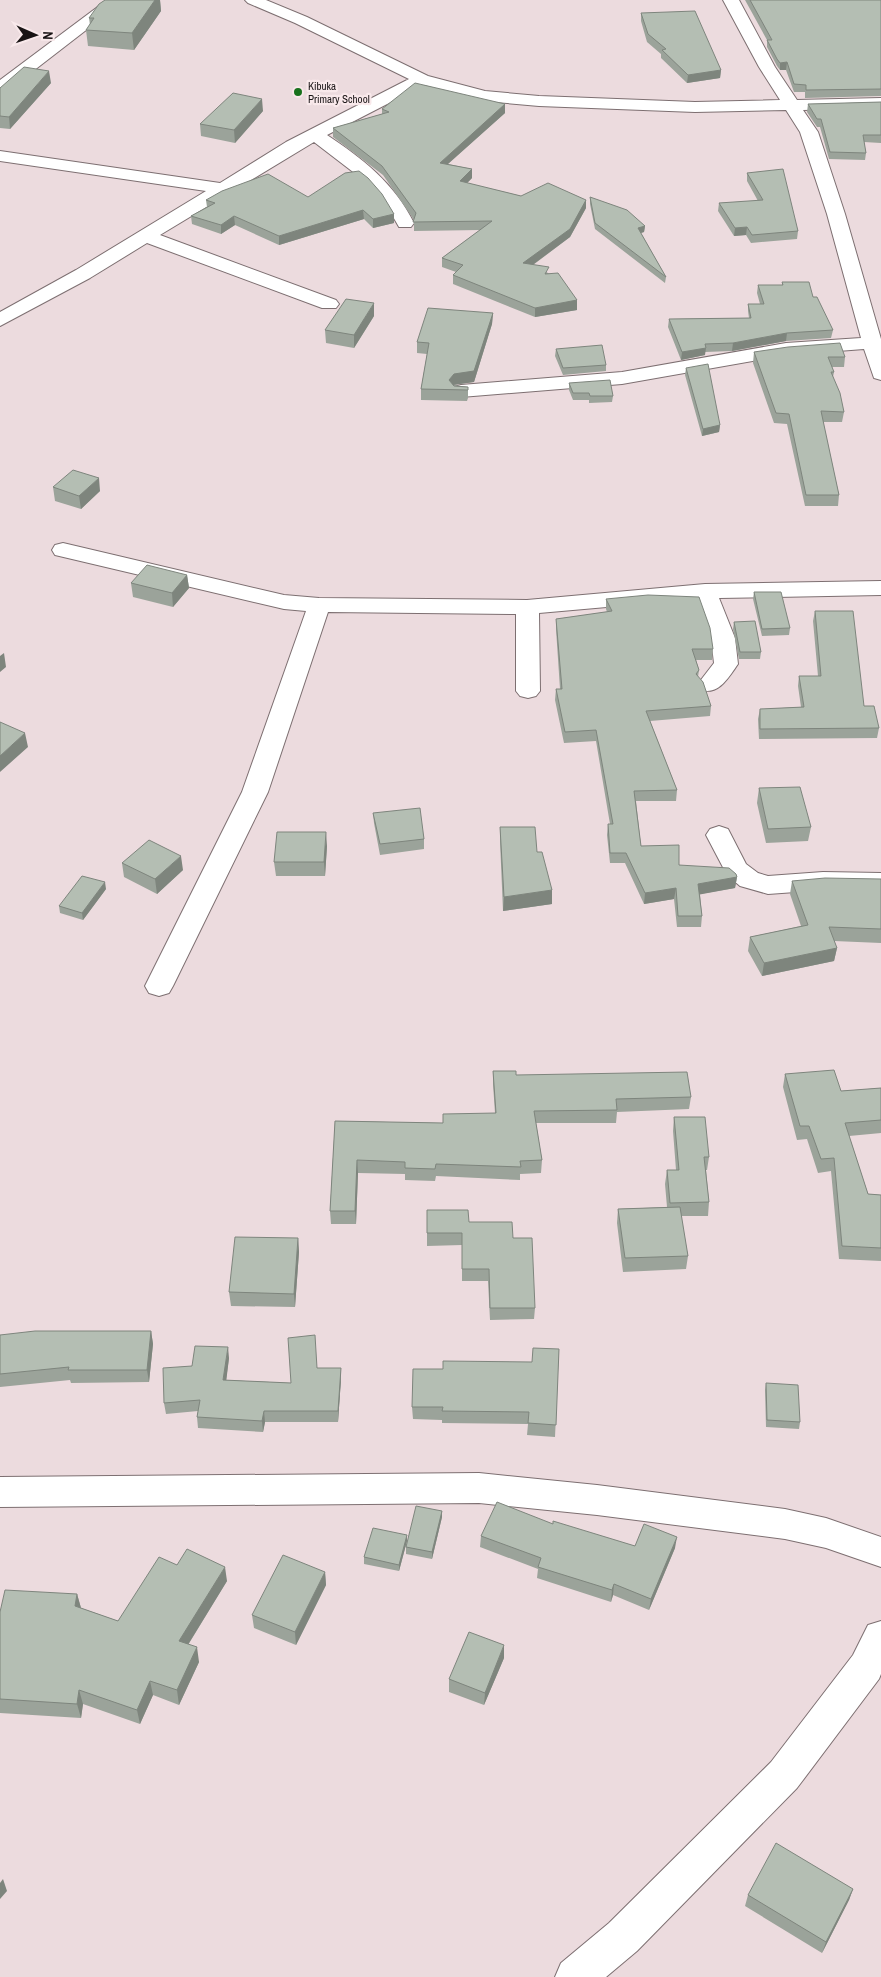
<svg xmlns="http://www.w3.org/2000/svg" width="881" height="1977" font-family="'Archivo Narrow',sans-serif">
	<rect width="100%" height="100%" fill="#ecdbde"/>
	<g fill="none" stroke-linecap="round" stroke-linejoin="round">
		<g stroke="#7d6f71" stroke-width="2">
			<path id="street" d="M107 0H125L6 92 0 93V80Z
				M245 0H266L307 17 428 76 485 91 539 96 695 102 780 100 759 67 723 0H739L775 67 797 100 881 98V108L803 110 818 132 845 214 881 339V380L874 378 864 349 786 355 622 384 461 397 454 395 451 391 454 387 461 385 622 372 786 343 861 338 827 214 800 132 786 110 695 112 539 106 484 101 424 85 327 135C363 159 394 183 414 223L411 227H399L384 201 370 185 314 142 160 235 336 300 339 304 336 308H322L147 243 90 278 0 326V312L76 270 206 191 0 161V151L220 183 286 142 409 79 295 23 248 3Z
				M63 543 284 595 319 598 527 600 705 584 881 581V595L719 598 735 638 738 664C728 678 719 695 701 690L697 685 714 663 711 638 697 599 539 613 540 691 536 696 528 698 520 696 516 691V614L328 612 268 792 173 986 169 993 159 996 149 993 145 986 242 792 306 611 284 609 55 555 52 550 55 545Z
				M719 826 728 829 746 864 758 873 768 876 823 872 881 873V891L823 890 768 894 740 886 727 875 706 835 710 829Z
				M479 1473 597 1485 785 1509 826 1518 881 1537V1567L826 1548 785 1539 597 1515 479 1503 0 1507V1477Z
				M881 1621V1674L879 1679 797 1788 637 1951 606 1977H555L561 1963 609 1923 771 1762 853 1655 868 1625Z"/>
		</g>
		<use href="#street" fill="#fff" fill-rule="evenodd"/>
	</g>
	<path fill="#9ba39a" d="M105 0H160L161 11 134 50 88 46 86 30 90 25 89 18Z
		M745 0H881V96L805 98V92H794L786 70H780L777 66 767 47V40Z
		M641 13 721 70 720 78 687 83 661 58V54L647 42 641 21Z
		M51 83 10 129 0 128V88Z
		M881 102V143L864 142 866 153 865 160 829 159 820 127H817L807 112 808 104Z
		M505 104V113L448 164 472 169V178L467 183 521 196 586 208 570 237 533 265 548 273 577 300V310L535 317 453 284V275L456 272 442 267V258L480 230 414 231V220L383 175 333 137V128L382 114V109Z
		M263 111 235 143 201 136 200 124Z
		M747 173 798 231 797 239 751 243 746 235 734 236 718 211 719 203 758 201 747 181Z
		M308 197 394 214V223L373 228 364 219 279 245 235 225 221 234 192 224 191 216 207 207 206 200Z
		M590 197 645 226 644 232 641 233 666 277 665 283 595 229 590 204Z
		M782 282 813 297 833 330 831 338 786 341 732 351 705 352V355L681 360 668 327 669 319 749 318 748 311V304H760L757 293 758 285H782Z
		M493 313 492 324 474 382 453 385 468 387V398L467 401 421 400V389L427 354 417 353V342Z
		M374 316 354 348 326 343 325 330Z
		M556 349 606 365V371L563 375 555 356Z
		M754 352 845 357 844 367H832L834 372 833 377 844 412 842 422H823L839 495 838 506H805L787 424 774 423 753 363Z
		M686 368 720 425 719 432 702 436 685 375Z
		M569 383 613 396 612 402 589 403V400H573L569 390Z
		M53 487 100 491 81 509 55 501Z
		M187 575 189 588 173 607 133 597 131 583Z
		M754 592 790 628 789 635 762 636 753 599Z
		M606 599 713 649 712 660H696L699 670 698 677 711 706 710 716 650 721 677 790 676 801H636L641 846 679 865 737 877 735 888 700 894 702 916 701 927H677L674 899 644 904 625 863H610L607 835 608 824H610L596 741 564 743 555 700 556 689H560L556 629V619L607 612 606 609Z
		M815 611 864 706 879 728 877 738 759 739 758 719 760 709 801 707 798 686 799 676H818L813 621Z
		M734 622 761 652 760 659H739L733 629Z
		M759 788 811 827 808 841 766 843 757 803Z
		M373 813 424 839V849L380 855 374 823Z
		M500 827 537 852 552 890V904L503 911 500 841Z
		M327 846 325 876H276L274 862Z
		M122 863 183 870 157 894 124 877Z
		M881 879V943L834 941 837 948 834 961 762 976 748 951 750 937 801 926 790 894 792 881Z
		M106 889 83 920 60 913 59 906Z
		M493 1071 516 1075 691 1097 689 1109 617 1112 616 1123H536L542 1160 541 1173 520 1174V1180L436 1176 435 1181 405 1180V1174L358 1173 356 1224H331L330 1211 335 1121 442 1123 495 1113 493 1084Z
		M785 1074 841 1091 881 1088V1133L849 1136 868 1194 881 1195V1261L839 1259 831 1171 818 1173 807 1139 797 1140 783 1087Z
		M674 1117 709 1157 707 1170H706L709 1202 708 1216H681L688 1256 686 1269 623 1272 617 1223 618 1209 667 1207 665 1184 667 1170H676L673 1131Z
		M427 1210 469 1222 513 1238 535 1308 534 1319 490 1320 488 1281H462V1245L427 1246Z
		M298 1238 299 1252 295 1307 231 1306 229 1292Z
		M151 1331 153 1344 149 1382 71 1383 70 1380 0 1387V1335Z
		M559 1349 555 1437 527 1435 528 1424 442 1423V1420L413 1419 412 1407 443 1369 532 1362Z
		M229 1358 226 1380 291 1383 317 1368H341V1379L338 1422H265L263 1432 198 1428 197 1417 198 1411 166 1414 164 1403 192 1366Z
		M766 1383 800 1422 799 1429 766 1427 765 1390Z
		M442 1511V1517L432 1559 406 1554V1547Z
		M553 1524 635 1546 675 1548 649 1610 613 1595 611 1602 537 1578 538 1569 480 1547 481 1536Z
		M407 1535V1541L399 1571 364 1564V1557Z
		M177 1565 227 1581 188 1645 199 1662 179 1705 153 1695 140 1724 83 1704 81 1718 0 1713V1612L77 1594 81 1608 118 1621Z
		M325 1572 326 1585 296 1645 254 1628 252 1615Z
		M504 1658 484 1705 449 1692V1679Z
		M853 1889 849 1900 822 1953 745 1906 748 1895Z"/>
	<path fill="#7e857d" d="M155 0H160L161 11 134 50 132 33Z
		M787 62 786 70H780V63Z
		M721 70 720 78 687 83 688 75Z
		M49 71 51 83 10 129 9 117Z
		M262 99 263 111 235 143 234 130Z
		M505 104V113L440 171V163Z
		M472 169V178L460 190V181Z
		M586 200V208L570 237 523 272V263Z
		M363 210 364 219 279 245V236Z
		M394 214V223L373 228V219Z
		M234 216 235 225 221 234V225Z
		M645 226 644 232 637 234 638 228Z
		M747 227 746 235 734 236 735 228Z
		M577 300V310L535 317V308Z
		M374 303V316L354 348V335Z
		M493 313 492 324 474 382 453 385 449 380Z
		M787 333 786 341 732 351 733 343Z
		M706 348 705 355 681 360 682 352Z
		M720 425 719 432 702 436 703 429Z
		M99 478 100 491 81 509 79 496Z
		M187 575 189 588 173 607 172 593Z
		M4 653 6 667 0 672V656Z
		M25 733 28 747 0 772V756Z
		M326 832 327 846 325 876 324 862Z
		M181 856 183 870 157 894 155 879Z
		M737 877 735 888 697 895 698 884Z
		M105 882 106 889 83 920 82 913Z
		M676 888 674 899 644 904 645 893Z
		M552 890V904L503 911 504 897Z
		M837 948 834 961 762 976 764 963Z
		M357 1160 358 1173 356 1224 355 1211Z
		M298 1238 299 1252 295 1307 294 1294Z
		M151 1331 153 1344 149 1382 147 1370Z
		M228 1347 229 1358 225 1391 223 1380Z
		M341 1368V1379L338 1422V1411Z
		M264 1411 265 1422 263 1432 262 1421Z
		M442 1511V1517L432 1559V1552Z
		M407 1535V1541L399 1571V1565Z
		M677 1537 675 1548 649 1610 651 1599Z
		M225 1567 227 1581 181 1656 179 1641Z
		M325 1572 326 1585 296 1645 295 1632Z
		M614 1584 613 1595 611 1602 612 1590Z
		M77 1594 81 1608 75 1606Z
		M504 1645V1658L484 1705 485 1693Z
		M197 1647 199 1662 179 1705 177 1690Z
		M150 1681 153 1695 140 1724 137 1710Z
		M79 1690 83 1704 81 1718 77 1704Z
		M3 1879 7 1891 0 1899V1883Z
		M853 1889 849 1900 822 1953 826 1942Z"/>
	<path fill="#b4beb3" stroke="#7e857d" d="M105 0H155L132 33 86 30 94 18H89L99 4Z
		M750 0H881V89L806 90V85L794 84 787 62 780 63 777 59 767 40H772Z
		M695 11 721 70 688 75 662 50 666 49 648 34 641 13Z
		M24 67 49 71 9 117 0 116V88Z
		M415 83 505 104 440 163 472 169 460 181 521 196 548 183 586 200 570 229 523 263 549 267 545 274 558 273 577 300 535 308 453 275 463 265 442 258 492 221 413 222 416 213 382 166 333 128 389 112 382 109Z
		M233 93 262 99 234 130 200 124Z
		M881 102V135H863L866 153 830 152 821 119H817L808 104Z
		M783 169 798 231 752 235 747 227 735 228 719 203 763 200 747 173Z
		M359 171 368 178 382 194 394 214 373 219 363 210 279 236 234 216 221 225 191 216 215 203 206 200 222 191 268 174 308 197 345 173Z
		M590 197 627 210 645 226 638 228 666 277 595 223Z
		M782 282H809L813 297H817L833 330 787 333 733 343 705 344 706 348 682 352 669 319 751 318 748 304H764L758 285H783Z
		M346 299 374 303 354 335 325 330Z
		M428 308 493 313 474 371 454 374 449 380 454 386 468 387V390L421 389 429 343 417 342Z
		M840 343 845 357H828L834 372H831L840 393 844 412 821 411 839 495H806L789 414 776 413 754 352 788 347Z
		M602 345 606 365 563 368 556 349Z
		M708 364 720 425 703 429 686 368Z
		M610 380 613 396H590L589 393H573L569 383Z
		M73 470 99 478 79 496 53 487Z
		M147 565 187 575 172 593 131 583Z
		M754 592H781L790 628 762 629Z
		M648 595 699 597 710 628 713 649H692L699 670 696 674 703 682 711 706 646 711 677 790 634 791 641 846 679 845V865L729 868 736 874 737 877 698 884 702 916H678L676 888 645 893 626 853H610L608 824H613L596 730 565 732 556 689H562L556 619 612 611 606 599Z
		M815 611H853L864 706H874L879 728 760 729V709L804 707 799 676H821Z
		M755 621 761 652H740L734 622Z
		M0 722 25 733 0 756Z
		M800 787 811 827 768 829 759 788Z
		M420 808 424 839 380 844 373 813Z
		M500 827H535L537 852H542L552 890 504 897Z
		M277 832H326L324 862H274Z
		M149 840 181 856 155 879 122 863Z
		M82 876 105 882 82 913 59 906Z
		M825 878 881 879V929L829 927 837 948 764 963 750 937 808 925 792 881Z
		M834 1070 841 1091 881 1088V1120L845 1123 868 1194 881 1195V1248L842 1246 834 1158 821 1159 809 1126H800L785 1074Z
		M493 1071H516V1075L687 1072 691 1097 616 1099 617 1110 534 1111 542 1160 520 1161 521 1167 436 1164 435 1169 405 1168V1162L357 1160 355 1211H330L335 1121 443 1123V1114L496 1113Z
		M674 1117H705L709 1157H704L709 1202 670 1203 667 1170H679Z
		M680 1207 688 1256 625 1258 618 1209Z
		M427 1210H468L469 1222H512L513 1238H532L535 1308H490L489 1269H462V1233H427Z
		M235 1237 298 1238 294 1294 229 1292Z
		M35 1331H151L147 1370H68L69 1367 0 1374V1335Z
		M315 1335 317 1368H341L338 1411H264L262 1421 197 1417 200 1400 164 1403 163 1368 192 1366 195 1346 228 1347 223 1380 291 1383 288 1338Z
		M533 1348 559 1349 556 1425 528 1423 529 1412 442 1411 443 1407H412L413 1369H443V1361L532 1362Z
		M766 1383 798 1385 800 1422 767 1420Z
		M497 1502 553 1524V1521L635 1546 644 1524 677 1537 651 1599 614 1584 612 1590 538 1567 541 1558 481 1536Z
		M416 1506 442 1511 432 1552 406 1547Z
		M373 1528 407 1535 399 1565 364 1557Z
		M187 1549 225 1567 179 1641 197 1647 177 1690 150 1681 137 1710 79 1690 77 1704 0 1699V1612L5 1590 77 1594 75 1606 118 1621 159 1557 177 1565Z
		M283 1555 325 1572 295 1632 252 1615Z
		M469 1632 504 1645 485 1693 449 1679Z
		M776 1843 853 1889 826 1942 748 1895Z"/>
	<circle fill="#18711c" stroke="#f9e9eb" stroke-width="2" cx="298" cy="92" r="5"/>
	<g text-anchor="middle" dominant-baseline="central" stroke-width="4.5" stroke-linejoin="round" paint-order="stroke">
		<g font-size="11" fill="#191415" stroke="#f9e9eb" text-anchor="start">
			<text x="308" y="86">Kibuka<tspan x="308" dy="13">Primary School</tspan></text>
		</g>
	</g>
	<g transform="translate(35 35) rotate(92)" stroke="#f9e9eb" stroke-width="4" paint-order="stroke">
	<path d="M0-4L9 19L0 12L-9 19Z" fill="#191415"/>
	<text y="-8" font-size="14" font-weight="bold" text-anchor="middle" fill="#191415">N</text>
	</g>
</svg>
